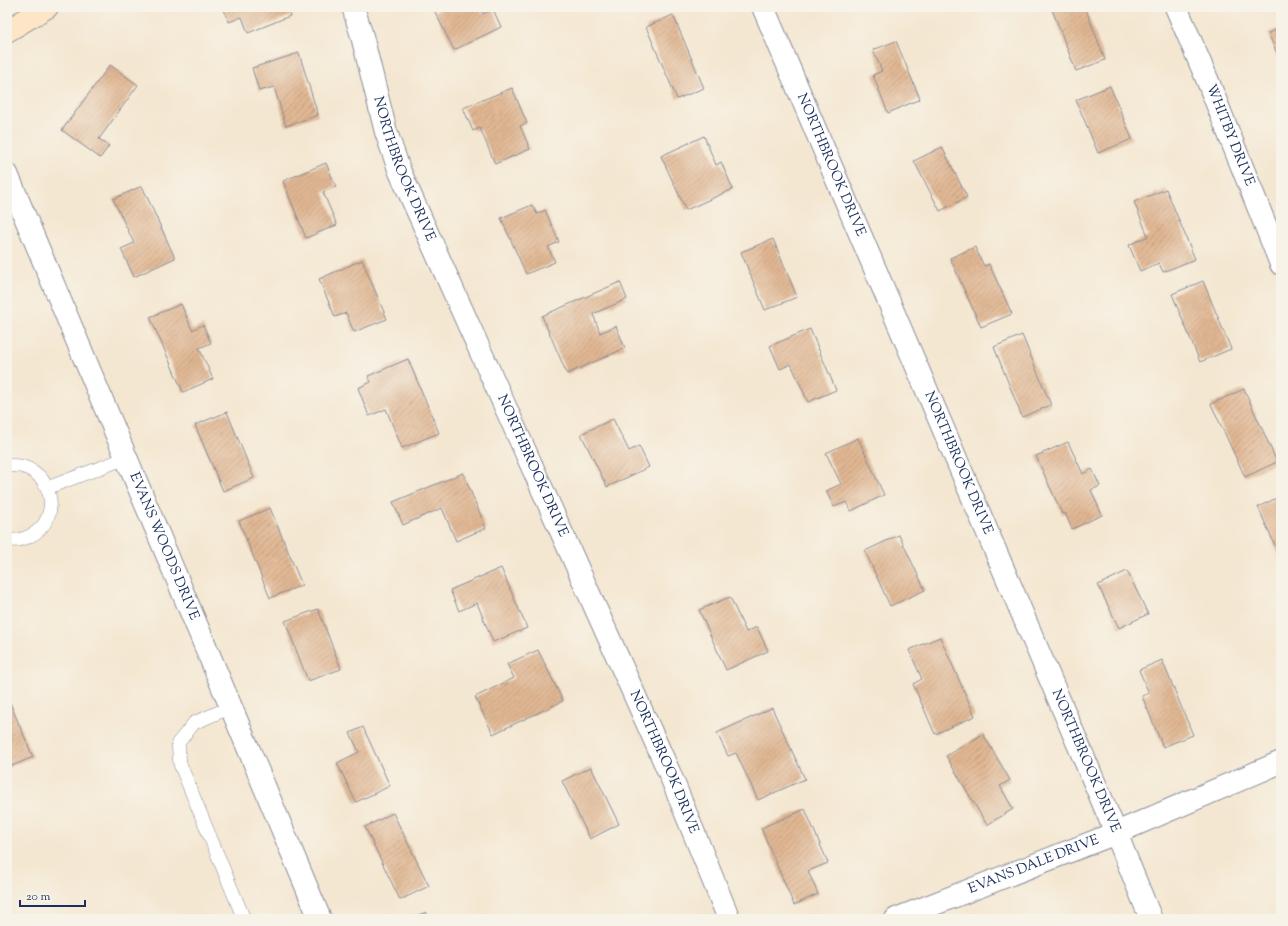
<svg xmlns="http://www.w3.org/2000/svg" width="1288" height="926" font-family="'Sorts Mill Goudy',serif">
	<defs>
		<pattern id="building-hatch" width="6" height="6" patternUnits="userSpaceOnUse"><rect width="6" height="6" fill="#e1b793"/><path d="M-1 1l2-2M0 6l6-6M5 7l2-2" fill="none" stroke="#b6957b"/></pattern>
	</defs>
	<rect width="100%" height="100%" fill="#f7f3e8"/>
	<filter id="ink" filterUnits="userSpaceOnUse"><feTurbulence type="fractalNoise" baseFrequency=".025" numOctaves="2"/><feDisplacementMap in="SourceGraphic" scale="8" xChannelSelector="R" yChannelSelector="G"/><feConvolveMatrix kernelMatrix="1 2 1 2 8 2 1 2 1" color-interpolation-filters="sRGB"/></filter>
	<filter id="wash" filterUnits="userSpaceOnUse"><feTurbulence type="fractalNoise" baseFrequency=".012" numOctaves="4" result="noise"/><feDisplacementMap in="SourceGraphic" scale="16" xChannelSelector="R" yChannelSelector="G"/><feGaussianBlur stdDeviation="0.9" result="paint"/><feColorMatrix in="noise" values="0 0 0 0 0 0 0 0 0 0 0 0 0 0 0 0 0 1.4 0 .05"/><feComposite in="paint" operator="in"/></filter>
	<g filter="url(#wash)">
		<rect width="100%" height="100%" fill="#f4e7d1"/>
		<g id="blocks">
			<path fill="url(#building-hatch)" d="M223 7H287L290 16 248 33 242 17 229 22Z
				M441 7H479L483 14 493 9 501 27 454 50 435 12 442 8Z
				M1051 7H1085L1105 60 1076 71Z
				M673 15 704 88 677 99 646 27Z
				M1281 28V63L1268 33Z
				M896 41 920 99 888 113 873 75 882 71 873 50Z
				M299 53 318 115 286 126 274 87 259 91 252 68Z
				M110 65 138 85 99 139 109 146 100 158 62 130Z
				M1110 86 1132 139 1098 153 1076 100Z
				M512 88 527 123 520 126 530 149 495 164 480 128 473 131 463 108Z
				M704 136 716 165 721 162 733 189 686 210 661 156Z
				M942 147 967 197 940 211 914 161Z
				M326 163 336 187 323 192 337 225 306 238 283 181Z
				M142 186 175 258 134 277 121 249 134 243 113 199Z
				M1166 189 1195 259 1163 272 1159 263 1140 271 1129 245 1148 236 1134 202Z
				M532 205 537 214 545 210 559 242 548 247 555 262 526 274 501 218Z
				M773 239 797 297 765 310 741 252Z
				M975 247 984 266 989 264 1012 314 981 327 950 258Z
				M362 260 387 319 354 332 346 313 335 317 319 279Z
				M1203 281 1231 349 1200 362 1172 294Z
				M620 282 627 299 593 314 600 333 616 326 625 348 567 374 542 316Z
				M181 304 192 330 203 325 211 343 199 348 213 379 183 392 150 317Z
				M810 329 836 390 808 402 791 364 780 369 770 346Z
				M1022 335 1051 405 1022 417 994 347Z
				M408 359 439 433 402 448 386 409 369 416 358 388 371 382 368 376Z
				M1244 389 1277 462 1245 477 1211 404Z
				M227 412 254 478 223 491 195 425Z
				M613 419 629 451 639 446 649 467 607 487 581 434Z
				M858 438 884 495 851 511 846 502 834 507 826 491 841 484 826 453Z
				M1068 442 1083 474 1092 469 1100 486 1091 490 1102 515 1072 529 1065 513 1062 514 1036 456Z
				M463 473 486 528 456 541 442 508 403 525 393 502Z
				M1281 496V559L1258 507Z
				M270 508 302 585 270 598 239 521Z
				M899 535 925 590 890 606 865 551Z
				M501 568 527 628 493 642 477 603 459 611 450 590Z
				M1127 571 1148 614 1119 628 1098 585Z
				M730 597 746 632 757 627 768 651 726 670 699 610Z
				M318 609 341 669 308 681 285 621Z
				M940 637 975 716 935 734 913 684 922 679 909 650Z
				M538 650 563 701 493 734 475 697 514 678 507 664Z
				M1162 660 1193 735 1163 747 1142 696 1149 693 1139 670Z
				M7 696 33 757 7 768Z
				M772 708 805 779 758 800 736 753 728 756 717 733Z
				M363 727 390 786 356 802 337 763 359 752 350 733Z
				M983 734 1010 780 1000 786 1013 809 987 825 946 756Z
				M591 767 619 824 590 839 562 781Z
				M805 809 828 863 808 871 818 894 794 905 761 828Z
				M393 813 429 886 400 900 365 827Z
				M426 912 429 919H409Z"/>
		</g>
	</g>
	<g filter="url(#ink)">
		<use href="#blocks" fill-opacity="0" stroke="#888b98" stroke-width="1"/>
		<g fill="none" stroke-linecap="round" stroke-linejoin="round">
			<g stroke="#888b98" stroke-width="14">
				<path id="lane" d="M7 466C50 460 68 519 28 537 21 540 14 541 7 540
					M47 488 126 458
					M231 707 194 723 178 743 180 764 244 919"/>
			</g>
			<g stroke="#888b98" stroke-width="24">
				<g id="street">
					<path id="s1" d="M353 7 362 36 386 132 400 172 669 772 729 919"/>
					<path id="s2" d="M763 7 1116 833 1151 919"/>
					<path id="s3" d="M1176 7 1207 79 1281 264"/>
					<path id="s4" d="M7 174 320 919"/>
					<path id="s5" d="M896 919 1116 833 1281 762"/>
				</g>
			</g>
			<g stroke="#888b98" stroke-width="24">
				<path id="secondary" d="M7 31 47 7"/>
			</g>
			<use href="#lane" stroke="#fff" stroke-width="13"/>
			<use href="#street" stroke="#fff" stroke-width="22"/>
			<use href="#secondary" stroke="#fde5c5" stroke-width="22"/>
		</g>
	</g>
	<g text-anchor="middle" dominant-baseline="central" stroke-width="4" stroke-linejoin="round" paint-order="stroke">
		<g font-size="14" fill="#1b2f5e" stroke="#f7f3e8">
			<text stroke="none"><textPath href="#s3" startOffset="139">WHITBY DRIVE</textPath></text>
			<text stroke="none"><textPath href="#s2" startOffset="172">NORTHBROOK DRIVE</textPath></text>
			<text stroke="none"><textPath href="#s1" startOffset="170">NORTHBROOK DRIVE</textPath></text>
			<text stroke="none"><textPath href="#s2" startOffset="496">NORTHBROOK DRIVE</textPath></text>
			<text stroke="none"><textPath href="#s1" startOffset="494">NORTHBROOK DRIVE</textPath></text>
			<text stroke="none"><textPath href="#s4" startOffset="404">EVANS WOODS DRIVE</textPath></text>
			<text stroke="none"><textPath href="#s2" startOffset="820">NORTHBROOK DRIVE</textPath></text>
			<text stroke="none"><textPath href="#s1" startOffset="818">NORTHBROOK DRIVE</textPath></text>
			<text stroke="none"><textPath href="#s5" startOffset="148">EVANS DALE DRIVE</textPath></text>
		</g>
	</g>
	<rect width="1288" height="926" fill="none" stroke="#f7f3e8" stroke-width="24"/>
	<path d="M20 900v6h65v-6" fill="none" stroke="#1b2f5e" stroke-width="2"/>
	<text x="26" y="900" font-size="12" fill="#1b2f5e" stroke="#f7f3e8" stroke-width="3" paint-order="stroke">20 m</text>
</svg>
